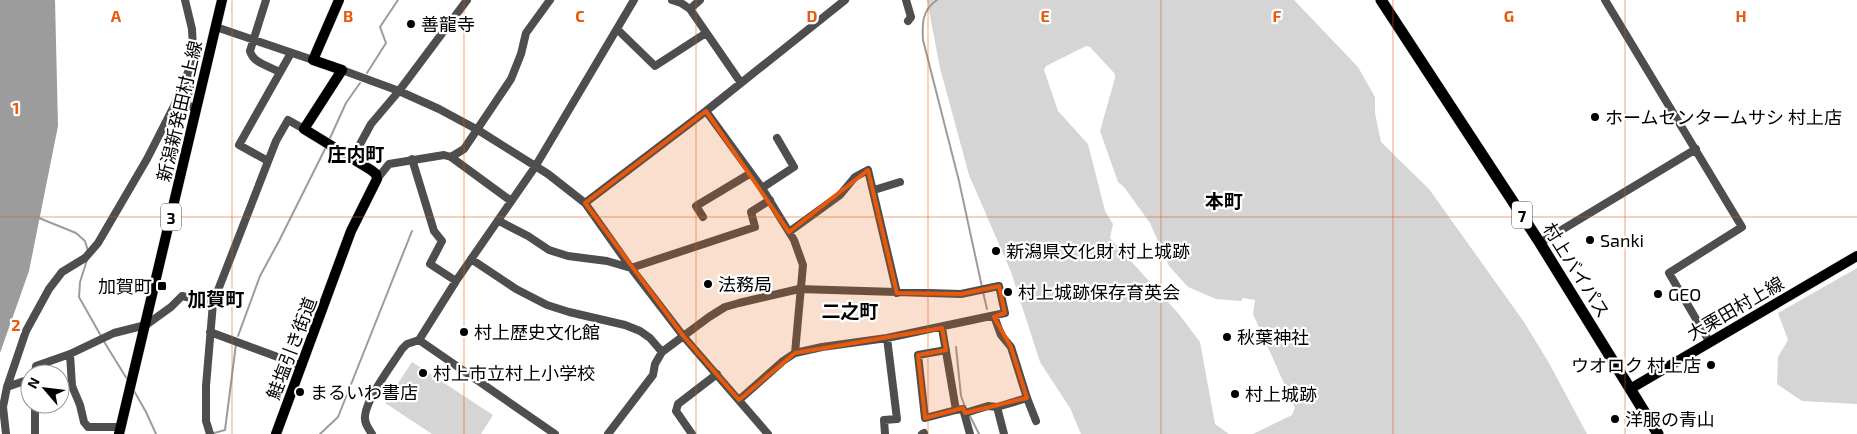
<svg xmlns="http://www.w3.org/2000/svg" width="1857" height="434" font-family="'Exo 2','Noto Sans JP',sans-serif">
	<rect width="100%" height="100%" fill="#fff"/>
	<path fill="#d5d5d5" d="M927 0H1294L1358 67 1375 97V113L1381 142 1429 189 1524 322 1549 363 1587 434H1253L1292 415 1295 408 1253 314 1255 300 1243 298 1241 301 1216 299 1188 287 1169 266 1150 223 1124 187 1118 182 1100 131 1115 78V74L1090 47 1086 46 1046 66 1044 70 1058 111 1088 144 1105 211 1113 224 1110 238 1178 313 1200 342 1215 424 1229 434H1081L1070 408 1040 362 1011 272 969 175 940 68Z
		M1857 268V404L1802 401 1777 384 1778 357 1788 340 1778 313Z
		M412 362 493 415 481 434H432L385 403Z"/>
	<path fill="#9c9c9c" d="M0 0H55L58 126 29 271 0 353Z"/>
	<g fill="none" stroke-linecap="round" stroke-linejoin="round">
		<path stroke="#9c9c9c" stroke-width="2" d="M937 0C922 10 922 24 923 40L959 181 982 287
			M367 73 386 43 380 27 398 0
			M330 138 346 103 360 83
			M39 218 76 233 85 241 88 251
			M87 260 80 282 79 297 101 336
			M983 292 987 309
			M238 336 260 276 279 241 325 149
			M103 340 127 379
			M956 347 961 396 965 407
			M133 389 146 412 156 434
			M969 414 979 434
			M214 433 225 430 236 344
			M320 434 338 417 412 231"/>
		<g stroke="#dbdbdb" stroke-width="11">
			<path id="major" d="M1630 389 1857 256
				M119 434 222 0
				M276 434 351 231 377 179 376 174 371 170 304 129 342 70 313 60 339 0"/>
		</g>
		<g stroke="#dbdbdb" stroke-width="12">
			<path id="highway" d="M1381 0 1540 243 1658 434"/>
		</g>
		<path stroke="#4e4e4e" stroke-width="8" d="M185 0 192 29 194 69 186 104 195 109
			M266 0 250 51C253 63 269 66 279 72
			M672 0 681 3 690 9 741 83
			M906 0 911 17 908 21
			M1605 0 1742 227 1669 273 1709 341
			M690 9 700 0
			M216 27 313 60
			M617 29 655 66 706 33
			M342 70 399 91 439 109 478 130 548 174 585 203 631 268 684 337 768 434
			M706 111 762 188 794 240 803 265 795 353
			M451 157 464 149 511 79 521 54 526 33 550 0
			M352 159 371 124 399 91 467 0
			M412 159 434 231 442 241 430 264 456 281
			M268 161 239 145 291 53
			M377 179 389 164 444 155 451 157 511 201
			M762 188 794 167 777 138
			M874 190 900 182
			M585 203 706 111 845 0
			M703 217 696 206 751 173
			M499 221 528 236 549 250 568 256 607 261 631 268 755 227 751 212 770 200
			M789 232 840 195 855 177 868 170 897 293
			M1540 243 1696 149
			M471 259 516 289 547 305 569 312 625 325 640 331 650 338 662 352
			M994 316 1001 335 1011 347 1027 398 997 407 1004 434
			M942 328 956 410 963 409 970 434
			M210 332 302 366
			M419 340 555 434
			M946 350 918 355 925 418 956 410
			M70 354 72 386 80 405 84 422 88 427H121
			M35 374 36 366 70 354 114 333 146 325 171 307 182 296 213 303
			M7 387 30 379
			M1027 398 1036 421
			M35 404V434
			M965 413 988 406 997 407
			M6 434 3 407 7 387 26 331 49 289 62 272 85 258 98 243 147 159 174 106 193 60
			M210 434 206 421V386L213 303 276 141 288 120 304 129
			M372 434C368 428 364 423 365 416 366 399 392 365 402 349L407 344 419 340 456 281 535 167 634 0
			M608 434 653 375 655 364 662 352 709 317 725 307 739 303 799 289 961 294 999 286 1005 313 887 338 822 347 795 353 783 361 739 400
			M692 434 676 411 678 404 717 374
			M885 434 884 420 897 419 887 338
			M922 434 924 433"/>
		<use href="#major" stroke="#000" stroke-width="10"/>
		<use href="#highway" stroke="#000" stroke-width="11"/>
	</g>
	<path fill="#e8590c" fill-opacity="0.2" stroke="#e8590c" stroke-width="4" stroke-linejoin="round" d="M706 111 789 232 868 170 897 293 961 294 999 286 1005 313 994 317 1011 347 1027 398 965 413 963 408 925 418 918 355 946 350 942 328 795 353 739 400 684 337 585 203Z"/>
	<path fill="none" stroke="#e8590c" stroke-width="1" stroke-opacity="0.55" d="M232 0V434M464 0V434M696 0V434M928 0V434M1161 0V434M1393 0V434M1625 0V434M0 217H1857"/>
	<g fill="#000" stroke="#fff" stroke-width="2">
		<circle cx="411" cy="24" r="5"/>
		<circle cx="1595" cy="117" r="5"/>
		<circle cx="1590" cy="240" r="5"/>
		<circle cx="996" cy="251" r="5"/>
		<circle cx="708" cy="284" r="5"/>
		<rect x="157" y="281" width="10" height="10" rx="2.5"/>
		<circle cx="1008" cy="292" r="5"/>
		<circle cx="1658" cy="294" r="5"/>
		<circle cx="464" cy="332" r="5"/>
		<circle cx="1227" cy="337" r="5"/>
		<circle cx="1711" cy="365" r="5"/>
		<circle cx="423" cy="373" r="5"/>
		<circle cx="300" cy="392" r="5"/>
		<circle cx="1235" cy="394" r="5"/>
		<circle cx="1615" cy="419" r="5"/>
	</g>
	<g text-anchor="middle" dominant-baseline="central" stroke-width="4.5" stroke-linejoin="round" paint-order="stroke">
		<g fill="#fff" stroke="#4c4c4c" stroke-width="1">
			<rect x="1512" y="201.5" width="20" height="27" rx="4"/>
			<rect x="161" y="203.5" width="20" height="27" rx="4"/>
		</g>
		<g font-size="16" font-weight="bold" fill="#000">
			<text x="1522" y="215">7</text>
			<text x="171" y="217">3</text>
		</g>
		<g font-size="18" fill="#000" stroke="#fff" text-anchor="start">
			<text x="421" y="24">善龍寺</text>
			<text x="1605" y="117">ホームセンタームサシ 村上店</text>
			<text x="1600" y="240">Sanki</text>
			<text x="1006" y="251">新潟県文化財 村上城跡</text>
			<text x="718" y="284">法務局</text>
			<text x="152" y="286" text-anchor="end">加賀町</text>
			<text x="1018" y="292">村上城跡保存育英会</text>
			<text x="1668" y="294">GEO</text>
			<text x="474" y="332">村上歴史文化館</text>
			<text x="1237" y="337">秋葉神社</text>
			<text x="1701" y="365" text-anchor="end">ウオロク 村上店</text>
			<text x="433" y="373">村上市立村上小学校</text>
			<text x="310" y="392">まるいわ書店</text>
			<text x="1245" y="394">村上城跡</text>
			<text x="1625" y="419">洋服の青山</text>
		</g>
		<g font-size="18" fill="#000" stroke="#fff">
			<text transform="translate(179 111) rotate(-77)">新潟新発田村上線</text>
			<text transform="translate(1577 270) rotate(58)">村上バイパス</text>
			<text transform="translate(1735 308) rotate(-30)">大栗田村上線</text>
			<text transform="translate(291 348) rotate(-69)">鮭塩引き街道</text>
		</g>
		<g font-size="19" font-weight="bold" fill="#000" stroke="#fff">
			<text x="356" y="153">庄内町</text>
			<text x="1224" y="200">本町</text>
			<text x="216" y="298">加賀町</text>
			<text x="850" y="310">二之町</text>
		</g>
	</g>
	<g font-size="16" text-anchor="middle" font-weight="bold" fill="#e8590c" stroke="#fff" stroke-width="4.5" stroke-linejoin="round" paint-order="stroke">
		<text x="116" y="22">A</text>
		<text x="348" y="22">B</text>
		<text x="580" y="22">C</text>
		<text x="812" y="22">D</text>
		<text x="1045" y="22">E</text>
		<text x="1277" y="22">F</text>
		<text x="1509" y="22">G</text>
		<text x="1741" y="22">H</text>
		<text x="16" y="114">1</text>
		<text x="16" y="331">2</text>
	</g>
	<g transform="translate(45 389) rotate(298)"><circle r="24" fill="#ffffff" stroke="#999999"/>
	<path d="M0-4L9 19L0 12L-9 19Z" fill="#000000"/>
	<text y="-8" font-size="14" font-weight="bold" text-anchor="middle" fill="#000000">N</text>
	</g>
</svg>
